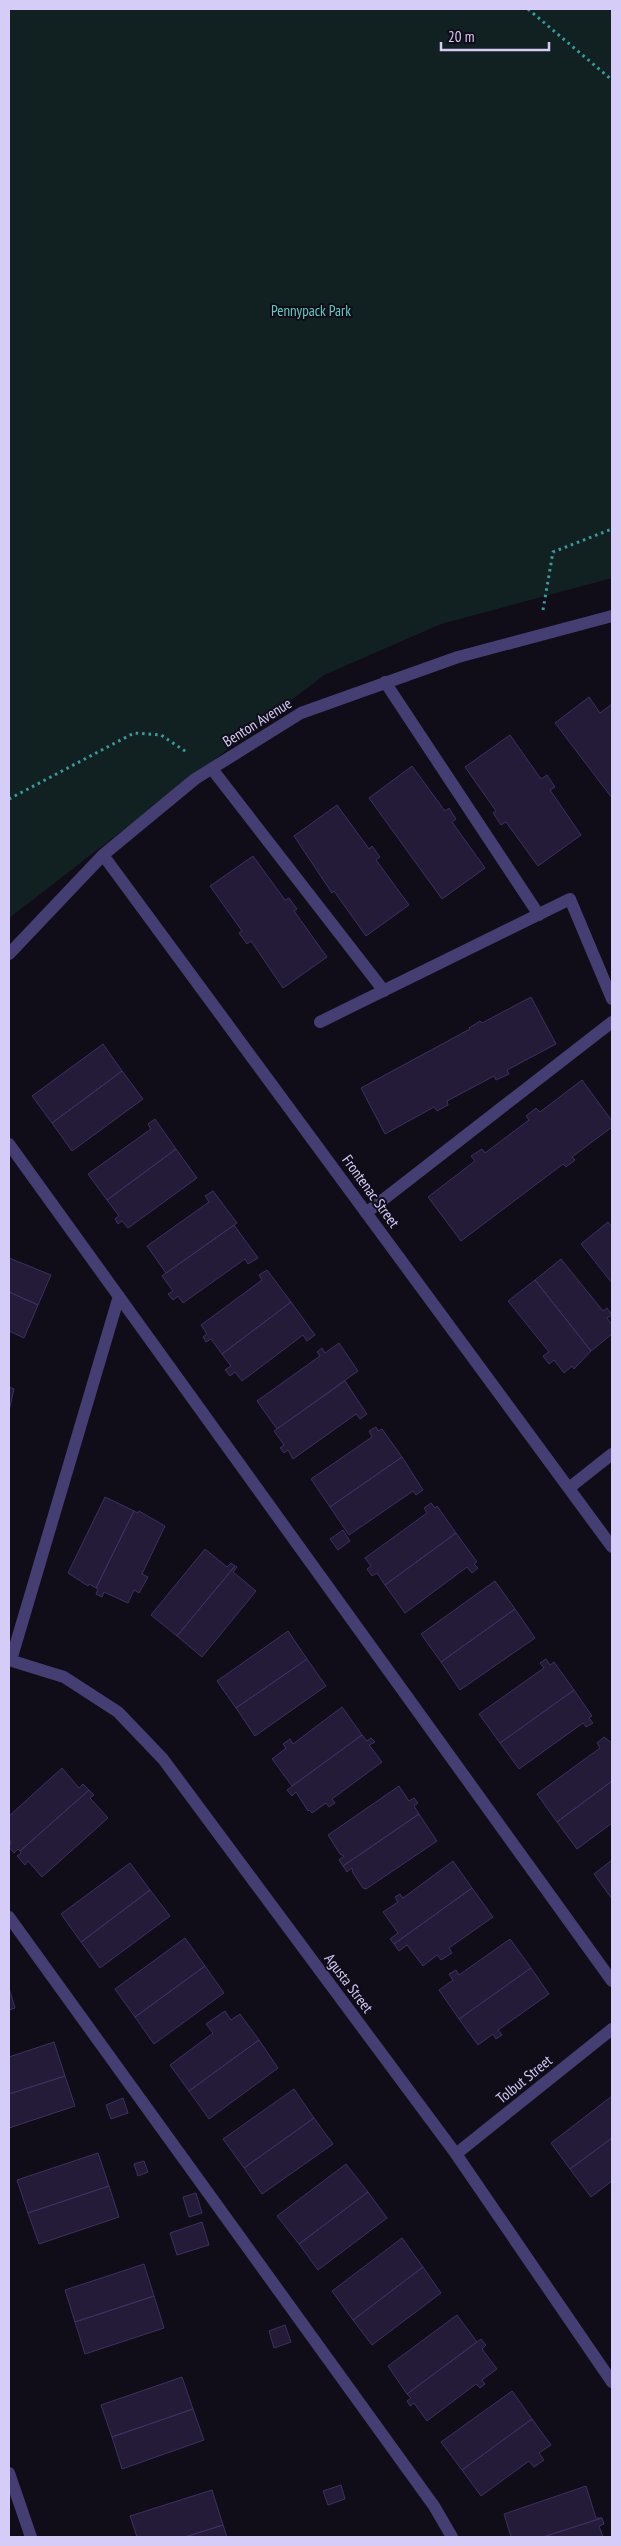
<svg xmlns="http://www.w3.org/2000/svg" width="621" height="2546" font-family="'PT Sans Narrow',sans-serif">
	<rect width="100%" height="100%" fill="#100d19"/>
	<path fill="#112122" d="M9 9H612V578L441 624 324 675 9 918Z"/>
	<path fill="#241b38" stroke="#3e3061" d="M589 697 600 713 612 704V798L555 723Z
		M510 735 541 779 547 775 555 787 550 790 581 835 538 866 506 822 501 825 493 813 496 811 465 767Z
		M412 766 445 811 449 808 456 819 452 822 485 868 442 899 369 798Z
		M337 805 369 849 372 846 380 857 376 860 409 905 366 936 334 891 332 893 294 836Z
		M253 856 285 900 289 898 297 909 294 911 327 957 283 988 251 941 247 944 239 933 242 931 210 886Z
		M531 997 556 1044 507 1070 509 1074 496 1080 494 1076 447 1101 448 1105 437 1111 434 1107 385 1134 361 1088 470 1029 469 1028 480 1021 482 1023Z
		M103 1044 122 1071 52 1123 32 1096Z
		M122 1071 143 1099 72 1151 52 1123Z
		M582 1080 612 1121V1127L572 1157 575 1160 566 1167 563 1164 461 1241 428 1197 475 1161 471 1156 482 1149 485 1153 529 1120 526 1116 536 1108 540 1112Z
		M155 1119 176 1149 107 1200 88 1174 151 1129 148 1124Z
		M176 1149 197 1178 128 1228 122 1221 118 1224 115 1219 119 1216 107 1200Z
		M213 1191 237 1223 166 1273 147 1246 209 1202 205 1196Z
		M608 1222 612 1227V1283L581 1244Z
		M234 1225 258 1258 248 1264 245 1259 183 1303 178 1296 173 1300 168 1294 173 1291 162 1276Z
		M9 1258 51 1275 38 1305 9 1292Z
		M561 1259 603 1311 607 1308 612 1315 607 1318 612 1325V1334L591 1351 535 1280Z
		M267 1270 291 1302 222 1354 211 1339 206 1342 203 1337 207 1334 201 1325 262 1280 259 1275Z
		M535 1280 591 1351 574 1369 572 1366 564 1373 554 1360 549 1364 543 1356 549 1352 508 1301Z
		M9 1292 38 1305 24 1338 9 1331Z
		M291 1302 315 1335 307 1341 303 1335 242 1381 235 1372 230 1376 225 1370 231 1366 222 1354Z
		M339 1343 358 1371 277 1429 257 1401 320 1356 317 1352 322 1348 325 1353Z
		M345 1381 367 1414 360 1419 356 1414 293 1459 288 1450 284 1453 280 1448 284 1445 274 1431Z
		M9 1387 14 1389 9 1411Z
		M376 1427 378 1431 382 1429 402 1457 330 1507 311 1479 372 1437 369 1431Z
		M402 1457 423 1490 416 1495 413 1491 349 1535 330 1507Z
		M105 1497 134 1511 96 1588 89 1584 88 1586 68 1573Z
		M431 1503 435 1508 437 1506 456 1533 385 1585 377 1573 372 1576 367 1569 371 1566 365 1558 427 1513 424 1508Z
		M134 1511 138 1513 139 1511 165 1526 142 1574 148 1577 139 1593 134 1590 128 1603 104 1592 102 1597 96 1594 98 1589 96 1588Z
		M343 1530 350 1541 338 1550 330 1539Z
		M456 1533 477 1562 474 1564 478 1568 472 1573 467 1567 405 1613 385 1585Z
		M205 1549 227 1567 231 1563 235 1566 177 1636 151 1615Z
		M235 1566 237 1567 233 1572 256 1591 202 1657 177 1636Z
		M495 1581 515 1609 441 1662 421 1634Z
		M515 1609 535 1638 460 1690 441 1662Z
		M288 1631 307 1659 236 1708 217 1681Z
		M307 1659 326 1686 255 1736 236 1708Z
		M546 1659 550 1665 554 1662 574 1690 500 1743 479 1714 544 1668 540 1663Z
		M574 1690 592 1716 589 1718 593 1723 586 1727 583 1723 519 1769 500 1743Z
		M342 1707 362 1735 292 1786 272 1759 286 1748 283 1744 290 1739 293 1744Z
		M362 1735 367 1741 371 1738 375 1742 369 1745 382 1762 332 1799 335 1803 329 1807 326 1803 312 1813 309 1810 308 1811 296 1792 292 1796 287 1790Z
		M604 1737 612 1743V1781L557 1822 537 1794 600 1748 597 1743Z
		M62 1768 79 1788 83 1784 89 1790 20 1851 18 1849 14 1853 9 1847 11 1842 9 1839V1816Z
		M612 1781V1823L577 1849 557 1822Z
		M399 1786 409 1801 414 1798 418 1803 414 1806 419 1814 343 1866 339 1860 344 1856 340 1854 328 1835Z
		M89 1790 94 1795 90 1798 108 1818 42 1877 28 1861 25 1865 17 1856 21 1853 20 1851Z
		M419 1814 437 1841 366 1889 363 1888 353 1873 352 1868 347 1872 343 1866Z
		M612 1860V1899L594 1874Z
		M453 1861 472 1888 394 1944 390 1939 398 1933 383 1912 398 1902 395 1897 400 1894 403 1898Z
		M130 1863 150 1890 81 1942 61 1914Z
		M472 1888 493 1917 449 1948 452 1953 441 1960 437 1955 423 1966 407 1945 399 1951 394 1944Z
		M150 1890 170 1916 100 1968 81 1942Z
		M185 1938 205 1966 135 2017 115 1989Z
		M510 1939 531 1968 459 2019 439 1990 453 1980 449 1974 456 1970 459 1975Z
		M205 1966 224 1993 154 2044 135 2017Z
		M531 1968 549 1994 498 2030 502 2035 496 2039 493 2034 478 2045 459 2019Z
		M9 1988 15 2008 9 2010Z
		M225 2011 231 2020 240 2014 259 2040 189 2091 170 2065 213 2033 206 2024Z
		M259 2040 278 2068 209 2119 189 2091Z
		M54 2042 65 2076 9 2094V2057Z
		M65 2076 75 2106 9 2128V2094Z
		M294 2089 314 2118 244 2168 223 2139Z
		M612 2096V2138L570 2169 551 2143Z
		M123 2098 128 2113 111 2119 106 2105Z
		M314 2118 333 2144 262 2194 244 2168Z
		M612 2138V2181L591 2197 570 2169Z
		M98 2153 109 2186 28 2213 17 2180Z
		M144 2161 148 2172 138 2176 134 2164Z
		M346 2164 368 2192 299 2244 277 2216Z
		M109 2186 119 2217 39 2244 28 2213Z
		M368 2192 387 2218 318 2270 299 2244Z
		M196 2193 202 2213 189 2217 183 2197Z
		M202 2222 209 2245 177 2255 170 2233Z
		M402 2238 423 2267 353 2320 332 2291Z
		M144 2264 154 2296 75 2322 65 2290Z
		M423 2267 441 2293 372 2345 353 2320Z
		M154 2296 164 2328 85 2354 75 2322Z
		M457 2315 477 2342 407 2394 388 2366Z
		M285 2325 291 2342 274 2348 269 2331Z
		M481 2339 486 2345 482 2349 497 2369 482 2380 485 2384 480 2388 476 2384 427 2421 414 2403 410 2406 407 2401 411 2398 407 2394Z
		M182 2377 193 2409 112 2437 101 2405Z
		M512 2391 532 2419 462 2470 441 2442Z
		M193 2409 204 2440 122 2469 112 2437Z
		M532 2419 551 2445 539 2453 544 2460 534 2467 529 2461 481 2496 462 2470Z
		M341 2485 345 2499 328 2505 323 2491Z
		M586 2486 596 2518H602L543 2537H511L504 2514Z
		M212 2490 223 2525 185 2537H137L130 2516Z
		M602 2518 604 2524 599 2526 603 2537H543Z
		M223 2525 227 2537H185Z"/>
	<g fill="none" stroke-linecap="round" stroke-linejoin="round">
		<path stroke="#3b9a9d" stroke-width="3" stroke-dasharray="2.5 4" stroke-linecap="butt" d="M528 9 612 80
			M543 610 553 552 612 529
			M9 799 134 733 161 735 188 753"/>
		<path stroke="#453e72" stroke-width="12" d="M385 682 539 915
			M212 769 384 991
			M103 855 612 1547
			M9 954 103 855 195 779 301 713 458 657 612 616
			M320 1022 570 899 612 999
			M9 1144 612 1981
			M366 1213 612 1022
			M569 1488 612 1454
			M9 1660 64 1677 118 1712 163 1759 456 2154 612 2382
			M11 1660 119 1296
			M9 1917 434 2506 452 2537
			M456 2154 612 2029
			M9 2473 31 2537"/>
	</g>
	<g text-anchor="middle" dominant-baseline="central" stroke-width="4" stroke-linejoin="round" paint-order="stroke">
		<g font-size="15" fill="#63cdbd" stroke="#100d19">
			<text x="311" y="310">Pennypack Park</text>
		</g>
		<g font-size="15" fill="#d5ccf8" stroke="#100d19">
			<text transform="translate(257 722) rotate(-32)">Benton Avenue</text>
			<text transform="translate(371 1191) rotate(54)">Frontenac Street</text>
			<text transform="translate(349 1983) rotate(53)">Agusta Street</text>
			<text transform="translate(524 2079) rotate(-39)">Tolbut Street</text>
		</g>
	</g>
	<rect width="621" height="2546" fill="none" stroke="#d5ccf8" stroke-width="20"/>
	<path d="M441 42v8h108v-8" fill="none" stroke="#d5ccf8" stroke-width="2.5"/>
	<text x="448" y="42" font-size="15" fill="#d5ccf8" stroke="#100d19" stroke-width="4" paint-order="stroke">20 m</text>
</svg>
